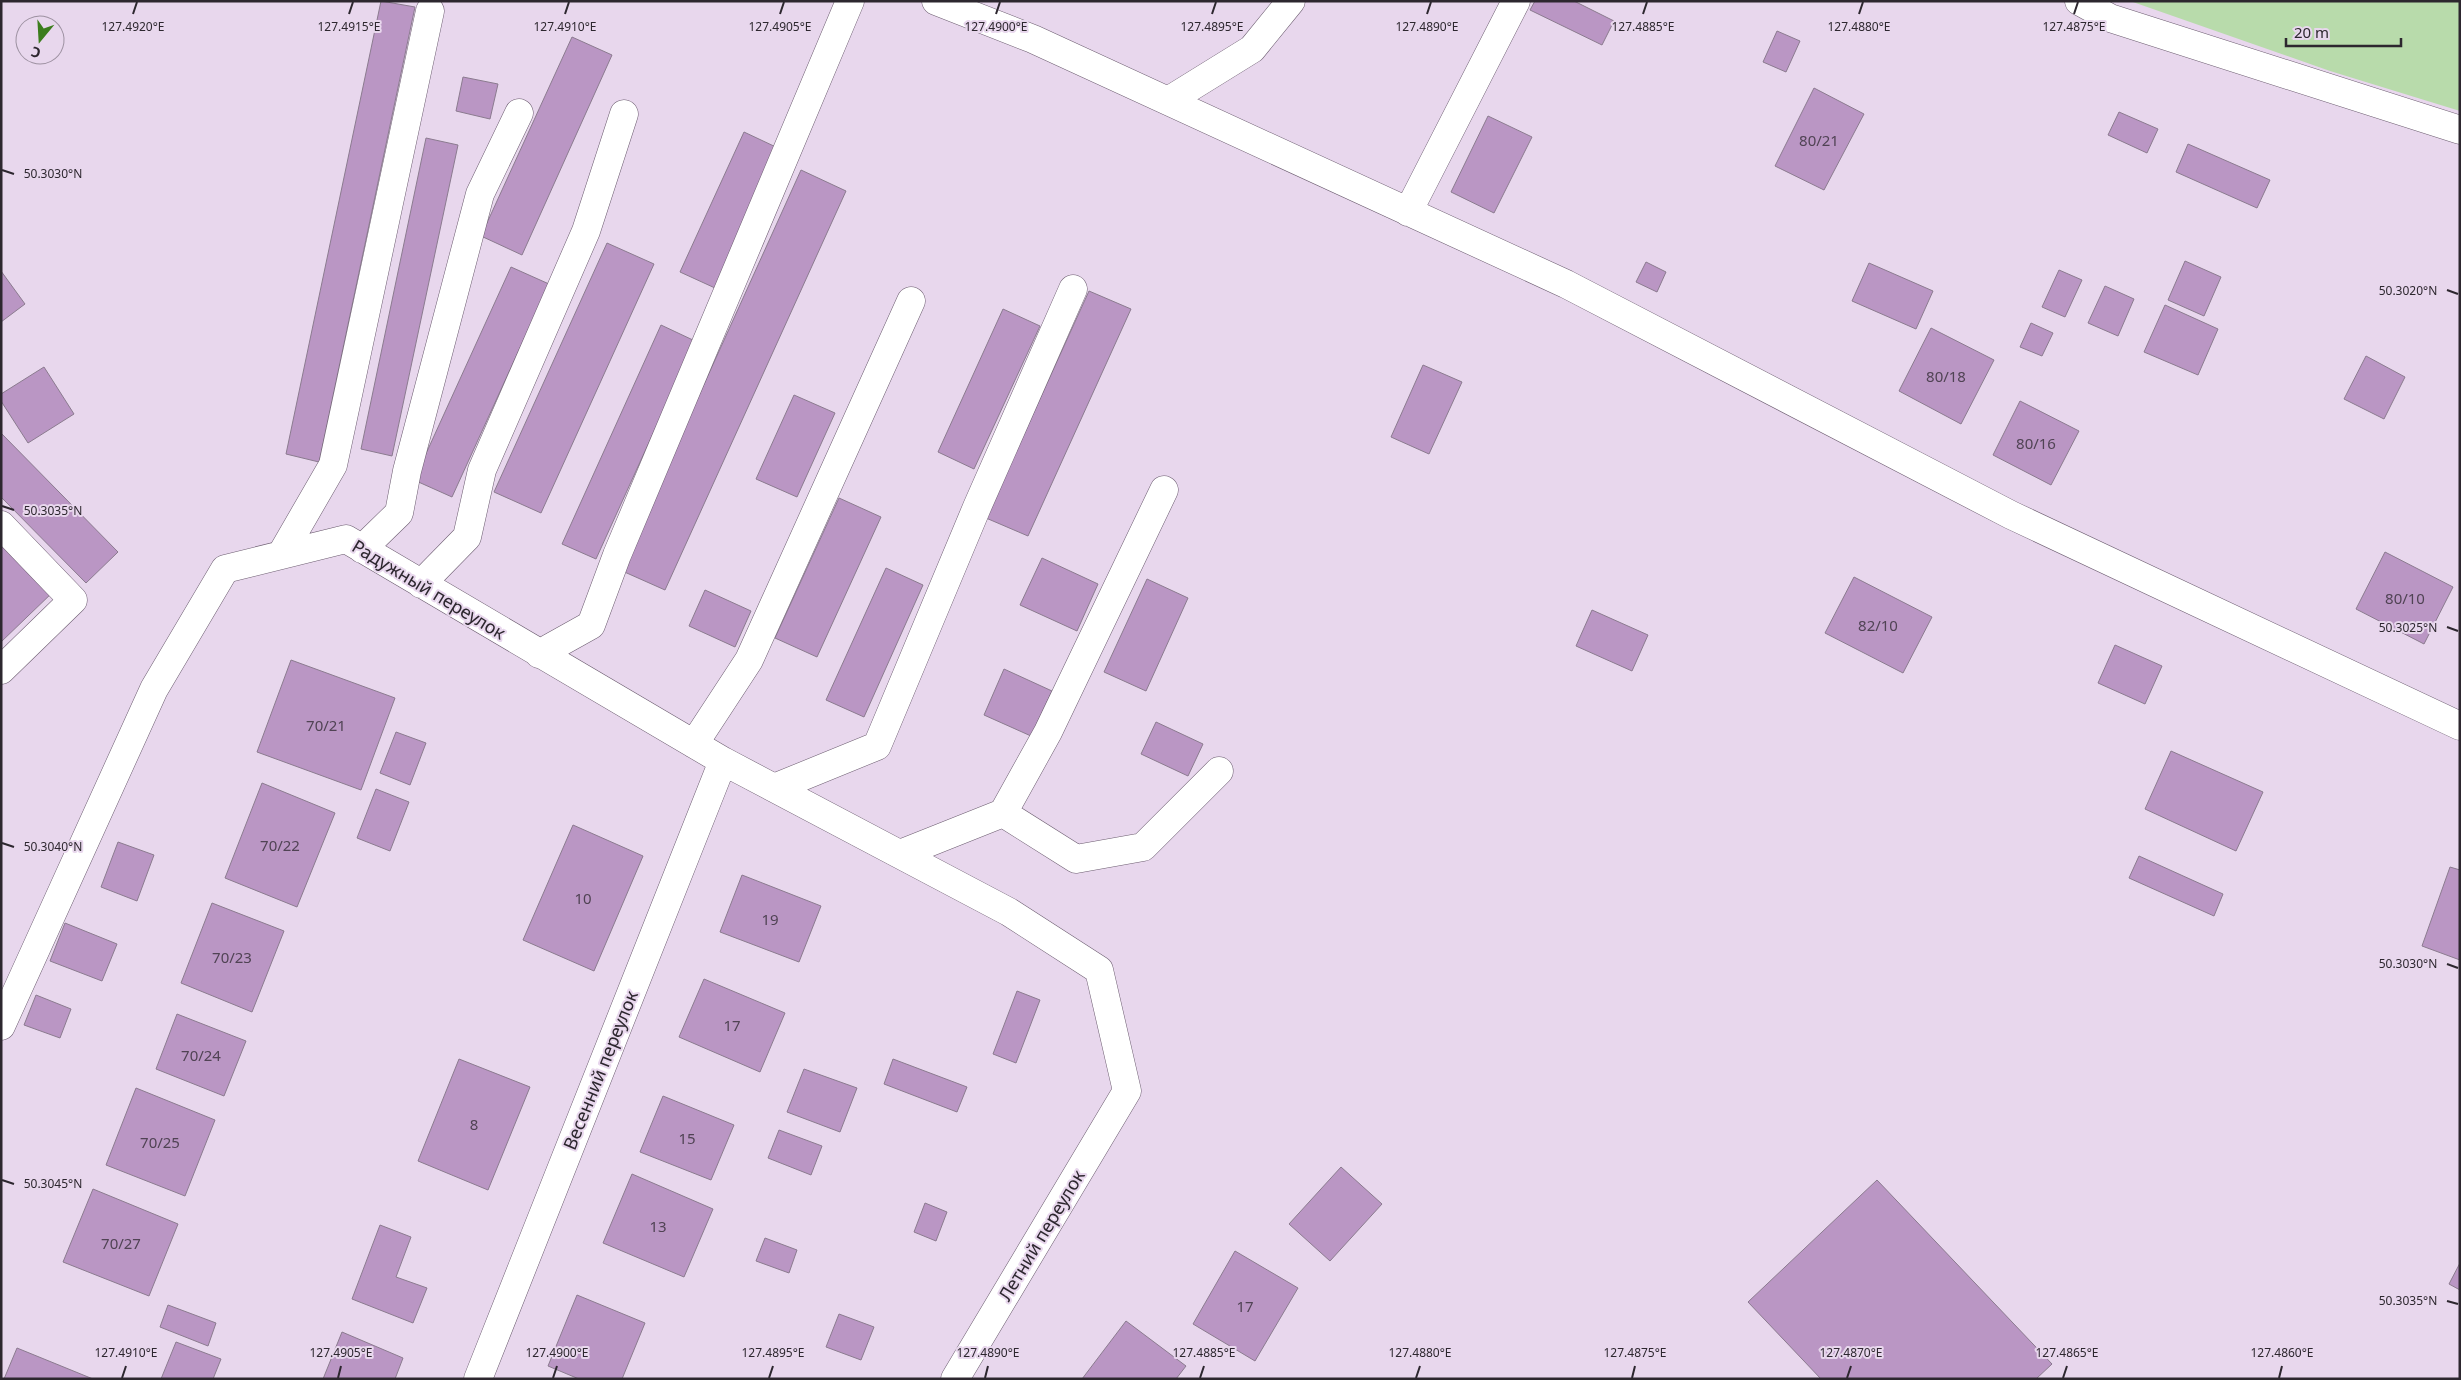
<svg xmlns="http://www.w3.org/2000/svg" width="2461" height="1380" font-family="'Noto Sans',sans-serif">
	<rect width="100%" height="100%" fill="#e8d7ed"/>
	<path fill="#b8dbab" d="M2130 1H2460V111L2330 71Z"/>
	<path fill="#ba96c4" stroke="#8b7b8f" d="M381 1 415 7 319 462 286 454Z
		M1535 1H1574L1614 21 1602 45 1530 10Z
		M1777 31 1800 41 1786 72 1763 62Z
		M572 37 612 55 522 255 481 236Z
		M463 77 498 84 490 119 456 111Z
		M1814 88 1864 114 1824 190 1775 166Z
		M2119 112 2158 129 2147 153 2108 135Z
		M1488 116 1532 137 1494 213 1451 192Z
		M744 132 778 148 715 288 680 272Z
		M426 138 458 145 392 456 361 449Z
		M2188 144 2270 180 2257 208 2176 172Z
		M801 170 846 191 665 590 620 570Z
		M607 243 654 264 541 513 494 492Z
		M2185 261 2221 277 2204 316 2168 300Z
		M1646 262 1666 272 1657 292 1636 282Z
		M1869 263 1933 291 1916 329 1852 301Z
		M511 267 549 284 452 497 414 480Z
		M2059 270 2082 280 2065 317 2042 307Z
		M1 271 25 304 1 322Z
		M2105 286 2134 299 2118 336 2088 323Z
		M1089 291 1131 309 1028 536 986 518Z
		M2165 305 2218 329 2198 375 2144 352Z
		M1003 309 1040 326 974 469 938 452Z
		M2031 323 2053 333 2042 356 2020 347Z
		M661 325 695 341 596 559 562 544Z
		M1931 328 1994 360 1961 424 1899 391Z
		M2366 356 2405 377 2384 419 2344 399Z
		M1423 365 1462 382 1429 454 1391 437Z
		M44 367 74 414 28 443 1 401V394Z
		M794 395 835 413 797 497 756 479Z
		M2020 401 2079 431 2051 485 1993 455Z
		M1 433 118 552 86 583 1 497Z
		M839 498 881 517 817 657 775 638Z
		M1 537 54 591 1 642Z
		M2385 552 2453 587 2424 644 2356 609Z
		M1042 558 1098 584 1077 631 1020 605Z
		M886 568 923 585 864 717 826 700Z
		M1854 577 1932 617 1903 673 1825 633Z
		M1147 579 1188 598 1146 691 1104 672Z
		M705 590 751 611 735 647 689 626Z
		M1592 610 1648 635 1632 671 1576 646Z
		M2115 645 2162 666 2145 704 2098 683Z
		M291 660 395 698 361 790 257 752Z
		M1004 669 1052 691 1031 736 984 715Z
		M1156 722 1203 744 1188 776 1141 754Z
		M396 732 426 743 410 785 380 773Z
		M2171 751 2263 792 2236 851 2145 809Z
		M262 783 335 813 297 907 225 878Z
		M376 789 409 802 390 851 357 838Z
		M573 825 643 856 594 971 523 940Z
		M118 842 154 855 137 901 101 887Z
		M2139 856 2223 894 2214 916 2129 878Z
		M2450 867 2460 870V960L2422 946Z
		M742 875 821 906 799 962 720 932Z
		M212 903 284 931 252 1012 181 983Z
		M65 923 117 944 102 981 50 961Z
		M704 979 785 1013 760 1072 679 1037Z
		M1017 991 1040 1000 1016 1063 993 1054Z
		M36 995 71 1009 60 1038 24 1025Z
		M177 1014 246 1041 224 1096 156 1069Z
		M459 1059 530 1087 488 1190 418 1161Z
		M893 1059 967 1087 957 1112 884 1084Z
		M804 1069 857 1088 840 1132 787 1112Z
		M136 1088 215 1120 185 1196 106 1165Z
		M663 1096 734 1125 711 1180 640 1152Z
		M779 1130 822 1146 811 1175 768 1158Z
		M1341 1167 1382 1204 1330 1261 1289 1224Z
		M632 1174 713 1209 684 1277 603 1243Z
		M1877 1180 2052 1364 2036 1379H1821L1748 1302Z
		M93 1189 178 1224 149 1296 63 1262Z
		M925 1203 947 1212 936 1241 914 1232Z
		M380 1225 411 1237 396 1277 427 1288 413 1323 352 1299Z
		M765 1238 797 1250 789 1273 756 1261Z
		M1235 1251 1298 1288 1255 1361 1193 1324Z
		M2460 1263V1290L2449 1284Z
		M577 1295 645 1323 622 1379H579L548 1366Z
		M168 1305 216 1323 208 1346 160 1327Z
		M839 1314 874 1327 861 1360 826 1347Z
		M1126 1321 1186 1366 1176 1379H1082Z
		M342 1332 403 1358 395 1379H323Z
		M176 1342 221 1359 213 1379H161Z
		M17 1348 93 1379H4Z"/>
	<g fill="none" stroke-linecap="round" stroke-linejoin="round">
		<g stroke="#6c5d70" stroke-width="29">
			<path id="minor" d="M936 1 1033 39 1566 284 2011 515 2460 726
				M2079 1 2110 18 2460 130
				M1168 101 1252 49 1291 1
				M1408 212 1516 1
				M1 525 73 600 1 670
				M362 549 399 513 407 471 480 194 519 113
				M281 555 333 465 430 11
				M421 584 467 537 482 470 586 231 624 114
				M539 654 591 625 617 555 850 1
				M694 744 749 660 911 301
				M774 788 877 746 977 507 1073 289
				M1003 813 1048 732 1164 490
				M900 854 1003 813 1076 859 1143 847 1219 771
				M1 1026 154 689 225 569 346 539 723 761 1009 912 1099 970 1127 1091 955 1379
				M478 1379 723 761"/>
		</g>
		<use href="#minor" stroke="#fff" stroke-width="28"/>
	</g>
	<path fill="none" stroke="#2d272f" stroke-width="2" d="M133 14 137 2M349 14 353 2M565 14 569 2M780 14 784 2M996 14 1000 2M1212 14 1216 2M1427 14 1431 2M1643 14 1647 2M1859 14 1863 2M2074 14 2078 2M2 170 14 174M2447 290 2458 294M2 506 14 510M2447 627 2458 631M2 843 14 847M2447 964 2458 968M2 1180 14 1184M2447 1301 2458 1304M122 1378 126 1366M338 1378 341 1366M553 1378 557 1366M769 1378 773 1366M985 1378 988 1366M1200 1378 1204 1366M1416 1378 1420 1366M1632 1378 1635 1366M1847 1378 1851 1366M2063 1378 2067 1366M2279 1378 2282 1366"/>
	<g text-anchor="middle" dominant-baseline="central" stroke-width="4" stroke-linejoin="round" paint-order="stroke">
		<g font-size="15" fill="#504354">
			<text x="1819" y="140">80/21</text>
			<text x="1946" y="376">80/18</text>
			<text x="2036" y="443">80/16</text>
			<text x="2405" y="598">80/10</text>
			<text x="1878" y="625">82/10</text>
			<text x="326" y="725">70/21</text>
			<text x="280" y="845">70/22</text>
			<text x="583" y="898">10</text>
			<text x="770" y="919">19</text>
			<text x="232" y="957">70/23</text>
			<text x="732" y="1025">17</text>
			<text x="201" y="1055">70/24</text>
			<text x="474" y="1124">8</text>
			<text x="687" y="1138">15</text>
			<text x="160" y="1142">70/25</text>
			<text x="658" y="1226">13</text>
			<text x="121" y="1243">70/27</text>
			<text x="1245" y="1306">17</text>
		</g>
		<g font-size="18" fill="#2d272f" stroke="#e8d7ed">
			<text transform="translate(429 589) rotate(31)">Радужный переулок</text>
			<text transform="translate(600 1070) rotate(-68)">Весенний переулок</text>
			<text transform="translate(1041 1235) rotate(-59)">Летний переулок</text>
		</g>
	</g>
	<g font-size="12" text-anchor="middle" fill="#2d272f" stroke="#e8d7ed" stroke-width="4" stroke-linejoin="round" paint-order="stroke">
		<text x="133" y="31">127.4920°E</text>
		<text x="349" y="31">127.4915°E</text>
		<text x="565" y="31">127.4910°E</text>
		<text x="780" y="31">127.4905°E</text>
		<text x="996" y="31">127.4900°E</text>
		<text x="1212" y="31">127.4895°E</text>
		<text x="1427" y="31">127.4890°E</text>
		<text x="1643" y="31">127.4885°E</text>
		<text x="1859" y="31">127.4880°E</text>
		<text x="2074" y="31">127.4875°E</text>
		<text x="53" y="178">50.3030°N</text>
		<text x="2408" y="295">50.3020°N</text>
		<text x="53" y="515">50.3035°N</text>
		<text x="2408" y="632">50.3025°N</text>
		<text x="53" y="851">50.3040°N</text>
		<text x="2408" y="968">50.3030°N</text>
		<text x="53" y="1188">50.3045°N</text>
		<text x="2408" y="1305">50.3035°N</text>
		<text x="126" y="1357">127.4910°E</text>
		<text x="341" y="1357">127.4905°E</text>
		<text x="557" y="1357">127.4900°E</text>
		<text x="773" y="1357">127.4895°E</text>
		<text x="988" y="1357">127.4890°E</text>
		<text x="1204" y="1357">127.4885°E</text>
		<text x="1420" y="1357">127.4880°E</text>
		<text x="1635" y="1357">127.4875°E</text>
		<text x="1851" y="1357">127.4870°E</text>
		<text x="2067" y="1357">127.4865°E</text>
		<text x="2282" y="1357">127.4860°E</text>
	</g>
	<rect width="2461" height="1380" fill="none" stroke="#2d272f" stroke-width="5"/>
	<g transform="translate(40 40) rotate(198)"><circle r="24" fill="#e8d7ed" stroke="#9d91a1"/>
	<path d="M0-4L9 19L0 12L-9 19Z" fill="#3c7d1d"/>
	<text y="-8" font-size="14" font-weight="bold" text-anchor="middle" fill="#2d272f">С</text>
	</g>
	<path d="M2286 38v8h115v-8" fill="none" stroke="#2d272f" stroke-width="2.5"/>
	<text x="2294" y="38" font-size="15" fill="#2d272f" stroke="#e8d7ed" stroke-width="4" paint-order="stroke">20 m</text>
</svg>
